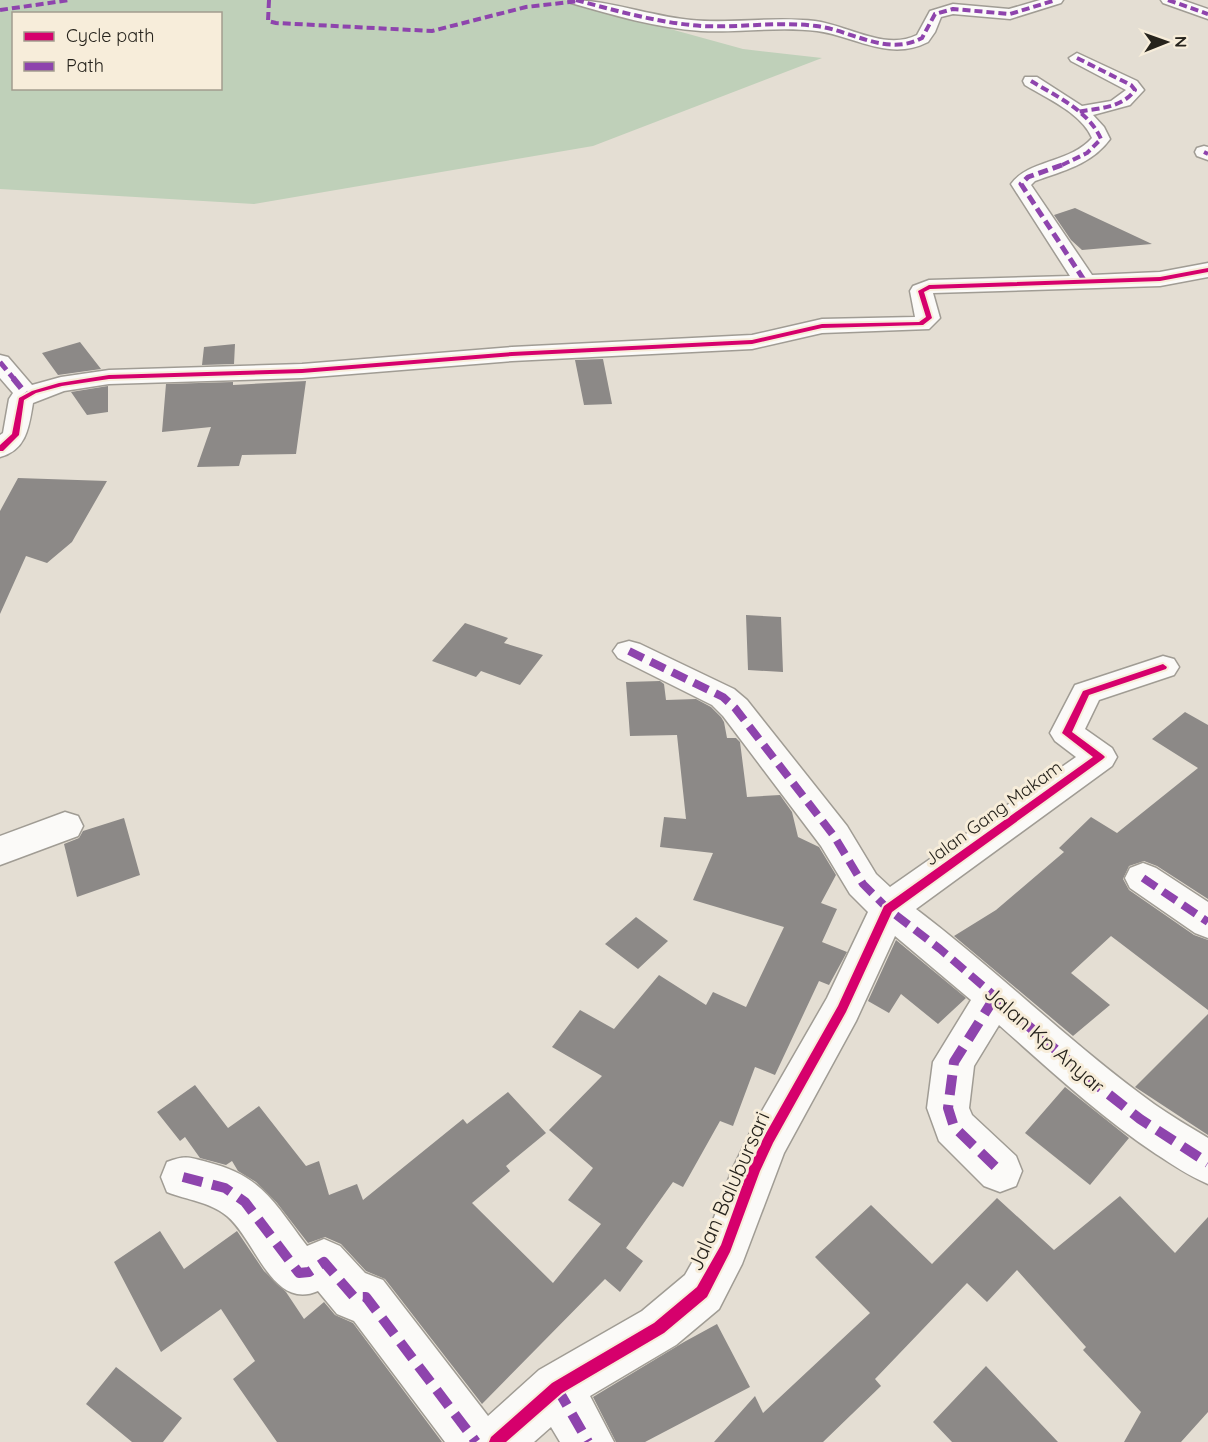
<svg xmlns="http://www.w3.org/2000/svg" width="1208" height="1442" font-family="Quicksand,sans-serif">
	<rect width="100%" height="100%" fill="#e4ded3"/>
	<path fill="#bfd0b9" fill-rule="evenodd" d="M0 0H565L743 49 822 58 593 146 254 204 0 189ZM14 14H220V88H14Z"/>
	<path fill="#8c8987" d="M1075 208 1152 244 1082 250 1071 240 1054 215Z
		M80 342 101 369 58 375 42 353Z
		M235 344 234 364 202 365 204 347Z
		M603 359 612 404 584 405 575 360Z
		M306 381 296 454 242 455 239 466 197 467 211 427 162 432 166 384 233 382V385Z
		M108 386V412L87 415 71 392Z
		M18 478 107 481 72 542 47 563 26 556 0 614V511Z
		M746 615 781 617 783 672 748 670Z
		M465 623 508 638 504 643 543 655 520 685 481 671 476 677 432 661Z
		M660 681 664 684 666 700 696 699 711 707 721 717 724 722 727 738H736L740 742 747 797 780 795 792 812 798 837 819 847 836 875 821 903 837 909 822 942 847 952 829 985 819 981 775 1075 755 1067 733 1126 720 1121 683 1187 673 1182 626 1248 643 1261 620 1292 605 1279 482 1404 385 1279 366 1271 341 1244 325 1237 308 1243 277 1203 256 1182 238 1171 232 1161 226 1165 200 1158 185 1137 180 1141 157 1112 195 1085 228 1128 259 1106 306 1166 319 1161 329 1195 357 1184 363 1200 463 1119 467 1124 508 1092 546 1133 506 1166 510 1171 472 1203 553 1283 601 1224 568 1200 593 1168 549 1130 602 1076 552 1047 580 1010 614 1029 659 975 706 1005 713 992 746 1007 784 927 693 900 713 853 660 847 664 817 686 819 677 735 630 736 626 682Z
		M1185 712 1208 725V899L1157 866 1144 861 1129 866 1123 879 1129 890 1194 935 1208 940V1010L1111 936 1071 973 1110 1005 1073 1036 954 936 996 910 1064 852 1059 848 1091 817 1117 833 1198 768 1152 739Z
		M124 818 140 875 77 897 64 844 79 838 83 831Z
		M636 917 668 941 638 969 605 944Z
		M896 940 966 998 938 1024 901 994 889 1013 868 1001Z
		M1208 1014V1135L1135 1087Z
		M1065 1087 1129 1138 1090 1185 1025 1133Z
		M1120 1196 1175 1253 1208 1217V1412L1181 1442H1124L1141 1412 1083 1350 1086 1347 1017 1270 987 1302 967 1283 875 1379 881 1386 823 1442H714L755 1396 763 1413 870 1313 815 1257 871 1205 932 1264 997 1198 1054 1250Z
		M160 1231 184 1269 237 1231 264 1271 286 1292 304 1319 324 1302 335 1315 353 1323 442 1442H277L233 1379 255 1361 221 1309 161 1352 114 1262Z
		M717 1324 750 1387 645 1442H616L593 1397 684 1342Z
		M986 1366 1058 1442H952L933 1422Z
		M116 1367 182 1418 163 1442H132L86 1404Z"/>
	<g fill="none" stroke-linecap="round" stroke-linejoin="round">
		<g stroke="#a09c94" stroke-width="3">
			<path id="minor" d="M569 0C610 0 649 16 691 20 732 24 773 16 815 21 847 25 885 51 917 35L930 11 953 4 1009 9 1040 0H1063L1061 3 1010 19 953 14 941 17 935 32 928 42C889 62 855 36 817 31 778 26 740 33 701 31 657 28 613 15 571 3Z
				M1161 0H1182L1208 9V19L1163 3Z
				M1077 53 1137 81 1144 90 1130 105 1093 115 1104 127 1110 139C1092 164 1063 171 1035 181L1031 185 1092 275 1160 272 1208 263V277L1160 286 933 293 940 318 929 329 822 333 752 349 512 361 302 378 109 384 64 391 33 403C29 426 27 450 0 457V435L3 433 9 399 13 393 0 378V355L8 357 32 385 61 377 109 370 302 364 512 347 752 335 822 319 915 317 910 291 913 286 929 280 1070 276 1011 184C1028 160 1070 163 1092 138 1081 113 1048 99 1025 85L1023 81 1025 77H1037L1082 106 1111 101 1126 90 1071 61 1069 58Z
				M1204 146 1208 147V160L1197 156 1195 152 1197 148Z
				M629 641 640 644 734 689 747 700 847 826 876 874 890 887 1076 757 1055 741 1050 733 1075 685 1163 656 1174 659 1179 667 1174 675 1099 700 1085 729 1112 748 1117 757 1112 766 916 909C998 971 1071 1044 1154 1104 1171 1116 1190 1127 1208 1138V1184C1189 1176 1173 1165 1156 1154 1099 1116 1050 1070 999 1025L974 1066 969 1108 972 1115 1016 1156 1022 1171 1016 1186 1000 1192 984 1186 939 1141 927 1108 933 1062 971 1000 895 936 856 1021 784 1153 742 1264 719 1309 676 1345 590 1396 614 1442H560L551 1427 534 1442H445L354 1321 337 1314 318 1291C272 1311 256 1240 227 1216 210 1202 187 1200 167 1192L161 1177 167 1162C185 1155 189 1157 207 1162 263 1176 274 1203 307 1246L324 1239 340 1246 365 1273 383 1280 488 1416 539 1370 642 1311 685 1275 707 1236 732 1170 754 1125 827 998 868 912 850 894 821 846 723 716 712 705 618 658 613 651 618 644Z
				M65 812 78 816 83 826 78 836 0 865V836Z
				M1143 863 1156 868 1208 902V938L1195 933 1130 888 1125 878 1130 868Z"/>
		</g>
		<use href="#minor" fill="#fbfaf8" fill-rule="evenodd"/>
		<path stroke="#8e44ad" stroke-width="4" stroke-dasharray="8 4" stroke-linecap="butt" d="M269 0 268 21 276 23 432 31 526 7 579 1
			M576 0C617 11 659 23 702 26 740 28 778 21 816 26 851 30 887 57 922 38L935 14 953 9 1010 14 1056 0
			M1168 0 1208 14
			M0 10 70 0
			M1077 58 1131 85 1135 90C1121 109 1098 108 1077 112
			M1031 81C1056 96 1089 111 1101 139L1087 153 1058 167
			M1204 152 1208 154"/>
		<path stroke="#8e44ad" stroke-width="5" stroke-dasharray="10 5" stroke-linecap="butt" d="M1062 165 1028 177 1021 184 1086 283
			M0 362 14 379"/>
		<path stroke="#8e44ad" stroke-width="6" stroke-dasharray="13 6" stroke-linecap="butt" d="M13 378 27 395"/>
		<path stroke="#8e44ad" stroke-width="8" stroke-dasharray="16 8" stroke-linecap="butt" d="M629 651 723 697 735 708 834 836 863 884 888 909 940 949 997 998
			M1143 878 1208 922
			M994 998 995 996"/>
		<path stroke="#8e44ad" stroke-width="10" stroke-dasharray="20 10" stroke-linecap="butt" d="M995 997 1093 1082 1140 1119 1208 1163
			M995 997 954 1062 948 1108 954 1127 1000 1171
			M183 1177 225 1188 245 1202 299 1273 309 1272 324 1262 354 1297H366L476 1442
			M557 1388 588 1442"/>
		<g stroke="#f7edda" stroke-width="4">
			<path id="cycleway" d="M1208 268V272L1160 281 930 289 924 292 932 318 923 325 822 328 752 344 512 356 302 373 109 379 62 386 36 393 24 400 19 435 3 451H0V445L12 434 19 398 32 391 59 383 109 375 302 369 512 352 752 340 822 324 919 322 926 317 918 291 929 285 1160 277Z
				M1163 664 1167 667 1166 669 1089 695 1072 732 1103 755 1105 757 1103 759 892 912 846 1012 773 1143 760 1171 730 1252 707 1297 664 1333 562 1393 506 1442H489L491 1437 552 1383 654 1323 697 1287 721 1245 748 1170 765 1135 838 1006 884 906 1093 757 1062 733 1083 691Z"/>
		</g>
		<use href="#cycleway" fill="#d6006c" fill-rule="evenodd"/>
	</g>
	<g text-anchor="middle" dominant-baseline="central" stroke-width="6" stroke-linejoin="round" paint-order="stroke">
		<g font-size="18" fill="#26231c" stroke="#f7edda">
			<text transform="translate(993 813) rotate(-36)">Jalan Gang Makam</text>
		</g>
		<g font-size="21" fill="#26231c" stroke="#f7edda">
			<text transform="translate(1045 1039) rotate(41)">Jalan Kp Anyar</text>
			<text transform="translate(728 1191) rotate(-66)">Jalan Balubursari</text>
		</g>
	</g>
	<rect x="12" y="12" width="210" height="78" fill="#f7edda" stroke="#a39c8e" stroke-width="1.5"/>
	<rect x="24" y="32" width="30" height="9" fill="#d6006c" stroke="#a39c8e" stroke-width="1.5"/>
	<text x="66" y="42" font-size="18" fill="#26231c">Cycle path</text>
	<rect x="24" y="62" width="30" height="9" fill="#8e44ad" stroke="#a39c8e" stroke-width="1.5"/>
	<text x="66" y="72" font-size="18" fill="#26231c">Path</text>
	<g transform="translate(1166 42) rotate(89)" stroke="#f7edda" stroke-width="4.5" paint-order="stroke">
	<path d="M0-4.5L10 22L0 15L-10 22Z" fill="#26231c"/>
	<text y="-9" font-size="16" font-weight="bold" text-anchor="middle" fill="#26231c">N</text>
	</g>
</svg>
